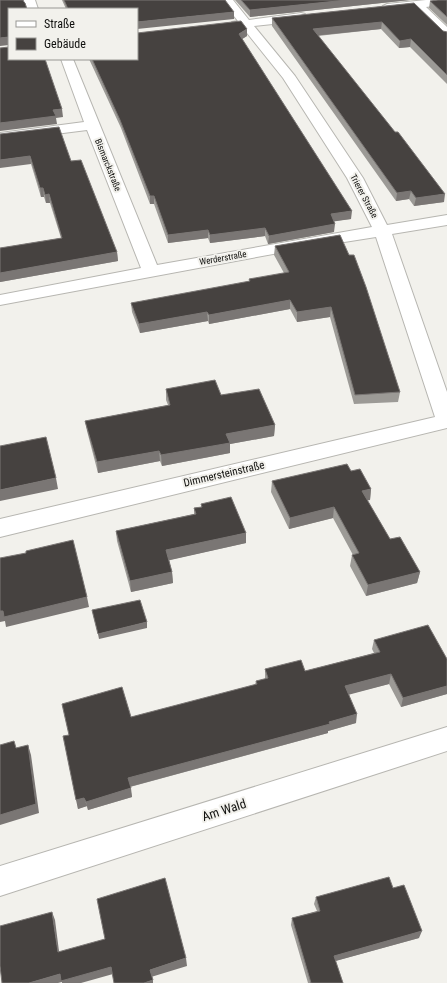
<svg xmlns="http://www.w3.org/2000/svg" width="447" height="983" font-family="'Roboto Condensed',sans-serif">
	<rect width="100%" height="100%" fill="#f2f1ec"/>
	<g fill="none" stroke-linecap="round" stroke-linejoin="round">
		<g stroke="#b7b6b1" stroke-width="2">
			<path id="minor" d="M23 0H35L38 9H26Z
				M221 0H233L249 20 301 13 305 14 307 17 305 20 301 21 254 26 295 76 363 178 387 225 447 215V225L392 234 447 392V428L0 537V519L435 417 376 237 300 249 0 305V295L141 268 87 130 0 141V133L84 122 61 59H73L157 265 372 227 347 178 283 78 243 28H232L230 25 232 22 238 21Z
				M426 0H447V4L426 7 447 27V38L443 37 414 8 387 12 383 10 381 8 383 6 387 4Z
				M447 727V751L0 896V866Z"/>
		</g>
		<use href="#minor" fill="#fff" fill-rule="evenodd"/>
	</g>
	<path fill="#9c9a96" d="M62 0H225L234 19 137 9H66Z
		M235 0H410L250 17Z
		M447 0V25L429 8 430 1Z
		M414 3 443 31 447 32V84L410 47 399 48 381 29 318 36 444 202 414 206 409 199 396 201 272 26V18Z
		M247 36 242 39 351 219 334 221V232L268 244 265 236 210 243 208 238 168 243 154 204H150L121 128 89 59H137Z
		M0 134 71 161 117 252 118 261 0 282V248L61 238 50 203H46L44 197H41L31 164Z
		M340 235 400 392 398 402 354 404 330 317 297 322 290 309 209 324 208 321 140 333 132 312 131 303 249 282V279L284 273 274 255 275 246Z
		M166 389 221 395 275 425 274 436 230 444V453L162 466 160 461 98 473 87 431 85 421 168 405 166 400Z
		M351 471 371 489 370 500H367L390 539 420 572 417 583 366 596 350 566 352 555H353L333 518 289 529 271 492 272 481Z
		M201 504 246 543 169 560 172 572 173 583 131 592 117 541 116 531 194 514V508L201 507Z
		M374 640 447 659V694L401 707 389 684 349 694 356 723 328 731V733L130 787 132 797 88 810 87 806 78 809 69 735 131 717 255 685 256 681 265 679V669L305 671 374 653 372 649Z
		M393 888 419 938 335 961 343 983H308L291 925 292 918 317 911 314 904 316 897Z"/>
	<path fill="#7a7674" d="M347 0H410L250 17V10Z
		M234 12V19L137 29V22Z
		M382 22 381 29 312 36 313 29Z
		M247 29V36L239 41V34Z
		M9 37V45L0 46V38Z
		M411 39 410 47 399 48 400 41Z
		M62 109 63 117 56 118 57 124 0 131V123L53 110Z
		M30 156 31 164 0 168V160Z
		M40 188H43L44 197H41Z
		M411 191 409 199 396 201 397 193Z
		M49 194 50 203H46L45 195Z
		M445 194 444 202 414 206 416 198Z
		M150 196H154V204H150Z
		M352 211 351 219 330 222 331 214Z
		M335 224 334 232 268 244 269 236Z
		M265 228V236L210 243V235Z
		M208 230V238L168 243V235Z
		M117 252 118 261 0 282V273Z
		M290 300V309L209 324V315Z
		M331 307 330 317 297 322V312Z
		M207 312 208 321 140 333 139 324Z
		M275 425 274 436 230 444V453L162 466 161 455 226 434Z
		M159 451 160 461 98 473 97 462Z
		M56 478 58 489 0 501V490Z
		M371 489 370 500 360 502 362 491Z
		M334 507 333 518 289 529 290 518Z
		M246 533V543L166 561V550Z
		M172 572 173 583 131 592 130 581Z
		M420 572 417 583 366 596 368 585Z
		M87 597 89 607 6 627 5 621 0 622V611Z
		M147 622V628L99 639 98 634Z
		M391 674 389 684 344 696 345 686Z
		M447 686V694L401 707 403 698Z
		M357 714 356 723 328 731V733L129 787 128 778Z
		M28 745 31 755 39 813 0 825V815Z
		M131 788 132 797 88 810 86 802Z
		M84 798 87 806 78 809 76 800Z
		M52 912 55 920 60 959 58 952Z
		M422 931 419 938 332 962 334 956Z
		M186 958 187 966 151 977 150 970Z
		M111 967 113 974 81 983H62V982L58 983H29L60 974Z
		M153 980V983H144Z"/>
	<path fill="#464240" stroke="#7a7674" d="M0 0H23L24 2 25 3 27 9H9V59H45L62 109 53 110 56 116 0 123V48L9 47V37L0 38Z
		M64 0H225L234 12 137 22V9H68Z
		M241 0H347L250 10Z
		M438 0H447V17L430 1Z
		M414 3 443 31 447 32V75L411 39 400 41 382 22 313 29 395 132H398L445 194 416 198 411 191 397 193 272 18Z
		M241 21 247 29 239 34 352 211 331 214 335 224 269 236 265 228 210 235 208 230 168 235 154 196H150L120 120 92 59H137V33Z
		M59 127 71 161 81 160 117 252 0 273V248L62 238 49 194 45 195 43 188H40L30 156 0 160V134Z
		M340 235 349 255H354L366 287 400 392 355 395 331 307 297 312 290 300 209 315 207 312 139 324 131 303 250 281 249 279 289 272 275 246Z
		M215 380 221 395 259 389 275 425 226 434 230 443 161 455 159 451 97 462 85 421 170 405 166 389Z
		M46 437 56 478 0 490V446Z
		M347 464 351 471 360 469 371 489 362 491 390 539 400 537 420 572 368 585 352 555 359 553 334 507 290 518 272 481Z
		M231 497 246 533 166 550 172 572 130 581 116 531 196 514 194 508 202 507 201 504Z
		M73 540 87 597 4 617 3 611H0V558L26 553V551Z
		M140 600 147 622 98 634 92 610Z
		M428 625 447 659V686L403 698 391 674 345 686 357 714 329 722 330 724 128 778 131 788 86 802 84 798 76 800 63 736 69 735 62 704 122 687 131 717 257 684 256 681 268 678 265 669 301 660 305 671 380 652 374 640Z
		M14 741 16 748 28 745 36 804 0 815V745Z
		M389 877 393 888 404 885 422 931 334 956 343 983H311L292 918 320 911 316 897Z
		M165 878 186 958 150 970 153 980 144 983H114L111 967 61 981 60 974 29 983H2L0 966V926L52 912 58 952 105 939 97 899Z"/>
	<g text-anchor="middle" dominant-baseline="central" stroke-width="4" stroke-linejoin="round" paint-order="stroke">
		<g font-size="9" fill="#10100e" stroke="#f2f1ec">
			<text transform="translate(108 165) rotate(68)">Bismarckstraße</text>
			<text transform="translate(364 196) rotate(62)">Trierer Straße</text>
			<text transform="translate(223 258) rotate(-10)">Werderstraße</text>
		</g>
		<g font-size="11" fill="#10100e" stroke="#f2f1ec">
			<text transform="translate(224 474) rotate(-13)">Dimmersteinstraße</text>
		</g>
		<g font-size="13" fill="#10100e" stroke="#f2f1ec">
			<text transform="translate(224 810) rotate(-18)">Am Wald</text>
		</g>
	</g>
	<rect x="8" y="8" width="130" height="52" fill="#f2f1ec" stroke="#989793"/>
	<rect x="16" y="21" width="20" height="6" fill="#ffffff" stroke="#989793"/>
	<text x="44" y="28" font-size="12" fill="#10100e">Straße</text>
	<rect x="16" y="38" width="20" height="12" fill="#464240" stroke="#989793"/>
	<text x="44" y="48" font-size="12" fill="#10100e">Gebäude</text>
</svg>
